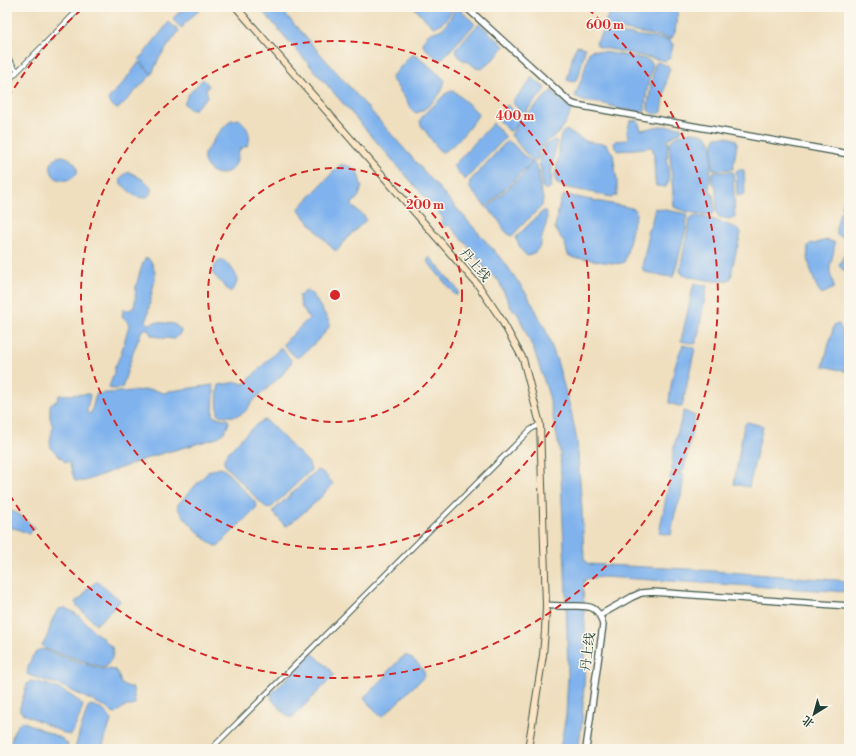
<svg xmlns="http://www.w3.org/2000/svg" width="856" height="756" font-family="'Libre Bodoni','Noto Serif SC',serif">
	<rect width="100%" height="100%" fill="#fbf7ec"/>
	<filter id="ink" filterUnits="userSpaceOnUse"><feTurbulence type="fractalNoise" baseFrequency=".025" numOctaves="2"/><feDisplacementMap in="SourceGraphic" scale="8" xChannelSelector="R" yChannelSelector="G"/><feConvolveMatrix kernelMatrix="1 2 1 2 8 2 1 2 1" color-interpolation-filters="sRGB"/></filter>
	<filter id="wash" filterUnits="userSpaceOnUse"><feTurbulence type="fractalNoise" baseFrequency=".012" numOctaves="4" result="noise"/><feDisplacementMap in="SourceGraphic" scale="16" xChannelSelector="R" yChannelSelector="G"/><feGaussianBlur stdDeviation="0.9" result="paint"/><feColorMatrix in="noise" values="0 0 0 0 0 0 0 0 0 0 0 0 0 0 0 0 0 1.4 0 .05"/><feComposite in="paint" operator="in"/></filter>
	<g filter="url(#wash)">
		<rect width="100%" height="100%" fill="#efdfbf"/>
		<path fill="#80b3ed" stroke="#507890" d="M185 7H203L183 25 184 26 181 28 173 20 174 17Z
			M259 7H279L505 263 528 296 545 328 557 361 571 411 577 441 582 511 584 559 588 564 606 565 687 569 849 581V592L603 577 585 579 583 587 585 626V666L582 723 578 749H560L566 715 568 675 566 595 560 452 549 396 535 353 517 312 511 308 499 281 486 270 475 254 449 225 445 227 441 223 443 218Z
			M413 7H455C452 10 451 12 449 15 446 21 440 25 433 27Z
			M457 7 475 24 442 59H437L423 46C425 28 437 35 445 26 450 20 452 12 457 7Z
			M612 7H677L678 9 675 32 672 38H668L610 27 606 25V20Z
			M169 22 179 31 159 58 152 74 139 60Z
			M480 24 504 46 498 55 482 69 476 68 469 62 461 59 455 51 456 48 477 26Z
			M605 31 670 40 673 45 670 59H667L666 61 599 47 598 46 596 43 601 34Z
			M577 46 585 48V49L579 75 575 81 573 82 567 80 574 51Z
			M592 50 646 59 650 61 653 64C649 79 645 96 645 111L644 112 620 109 605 104 591 102 583 101 575 96 583 75 589 52Z
			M413 55 419 57 445 80C444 83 443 87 442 90 439 97 424 112 416 113L410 108 407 101 391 78 410 56Z
			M139 62 152 74 118 109C114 108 109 103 108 99L124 82 126 80 127 77 131 73Z
			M658 62 668 66 670 68 667 77 662 112C658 115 651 114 648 110V104L654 68 656 63Z
			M531 78H533L546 89 527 110 526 113H522L512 102 513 101 528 84Z
			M203 79 209 85 206 90 208 96 195 109 191 110 184 104 188 95Z
			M453 90 477 112 478 115C473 124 451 151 442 152L438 149 421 125 420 121 422 117 445 94Z
			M551 91H552C559 97 564 105 572 109L565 124 561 128 558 134 548 140 541 148 538 153 539 155 538 159 536 161C525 156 519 144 511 135L519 122Z
			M507 105 519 115 521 119 511 131H509L497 118V116Z
			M239 119C247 126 253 137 247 146 244 147 241 148 239 151 237 155 238 159 236 163 233 171 221 177 213 172 207 169 202 160 204 154 205 151 208 148 210 146 212 143 214 139 216 136 221 130 226 125 231 120H235Z
			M638 120 640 127 641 130 660 126 681 127 682 131 668 139 667 163 668 165 669 180 666 187 656 186C653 173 656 160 652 147L618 151 615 148 614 143 615 141 627 140 628 139 627 131 630 121Z
			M493 123 506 137 465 180 453 166Z
			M566 130 586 141 595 143 606 144 613 154 617 181V196L611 197 585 191 563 187 556 183 555 177 559 152V142L562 133Z
			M691 132C697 133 705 133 709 138 715 146 711 166 710 176 710 179 710 182 709 185L711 193 713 194 715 210 713 214C706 216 680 211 674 207L669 144C673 136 683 134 691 132Z
			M716 137C722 136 730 137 736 140L737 144 733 169 717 170 713 169C713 159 711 146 716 137Z
			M556 140V147L552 167 551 187 548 189H545L542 187 541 168 539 164C541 153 543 142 556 140Z
			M507 141C515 144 517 149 523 155 525 157 529 159 532 161L530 164 523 171 486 207 471 190C469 186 469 184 470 181Z
			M62 156C68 157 71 159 75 164 87 181 47 190 51 163L57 157Z
			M533 161 535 164 539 171 540 188 543 198 542 206 525 222 512 236C504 233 502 225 497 218 494 214 490 212 487 208L524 173C526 168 531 166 533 161Z
			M340 165C348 164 357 168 359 177 360 180 360 183 362 186L359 196 352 204V206L365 217 366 220 346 239 338 250H334L312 226 300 211 299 208Z
			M737 170H744L745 194 737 196 736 172Z
			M129 172C134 174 148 182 150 186 154 194 146 200 138 197 131 195 127 188 121 184 119 177 124 174 129 172Z
			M713 172H733L735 218 729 219 719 217 717 214 716 187 712 182V174Z
			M849 194V211L842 208 844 197Z
			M566 195 632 208C636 210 636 212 636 216 632 223 627 259 624 262 621 264 615 264 612 263 599 262 587 258 574 258L568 255 565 244 556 230 555 227 560 202 563 196Z
			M655 208 687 214 686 229 675 271 673 277H670L644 272 642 267 648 239 647 232 651 225Z
			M544 210 546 212C549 221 544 228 542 237 541 241 541 246 538 249 535 253 531 255 527 256L522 251 516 239 517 236Z
			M840 212H845L849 215V232L846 238 837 235 836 229Z
			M693 216C709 216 724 224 739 229L741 233C738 246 734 258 732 270 732 273 732 277 730 279 723 285 692 277 683 275L681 273 680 269 690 220 691 218Z
			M826 240 834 242C836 252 829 262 830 272 831 277 833 281 834 286V288L822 294C816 290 809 266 808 258 807 254 808 250 808 246L811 243 814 244Z
			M849 246V273C845 272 840 268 839 265Z
			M147 257 152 263 155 272V280L152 292 146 323 151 324 155 322 174 324 181 330V332L175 339 163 338 151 335 148 329H145L142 330 133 353 122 388 111 389 109 387 114 373V369L121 354 129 325 126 320 122 316 123 313V309C139 314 134 296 136 287 138 279 140 271 143 263L145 259Z
			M430 257 458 290V293L457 295H455L427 261Z
			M223 260C234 269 244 281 230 292L212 273 214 269V267L218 262Z
			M694 283 707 286 698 336 696 339V343L695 344 681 341Z
			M305 291H307L313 295 329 321V327L323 335 300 357H295L283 344 309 318 301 306 299 296 303 294Z
			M835 324H839L842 330 849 348V372L823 366 834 325Z
			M683 345 695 348 682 407 669 403C670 386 675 360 683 345Z
			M279 349H282L292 361C286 375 264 390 253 401 249 405 248 410 243 413 236 418 228 416 219 415L218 414C217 407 217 390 219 385L237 382 244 384Z
			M213 385 214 391 213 415 215 417 227 419 229 421C228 430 222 435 214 439L153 456 85 481H75L69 462H65L51 448 50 441 53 427 50 418V406L52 403 57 401 59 395 89 394 90 395 87 410V413L90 414 91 413 96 394 145 390H154L164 393 170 391Z
			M684 411 695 416 684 470 681 473 672 471C671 451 678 430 684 411Z
			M265 420 267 421 308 462 310 466 311 470 272 507 267 508 260 502 227 468C224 464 223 461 225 456 233 447 255 422 265 420Z
			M747 422 763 426 749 487 734 484 744 425Z
			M220 468 224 469 255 502 257 505 256 508 219 545 216 546C207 543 184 518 179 510 177 507 177 508 178 504L209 471Z
			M317 470C324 471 329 479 333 484 320 500 303 513 287 526L284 525 273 512 274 510Z
			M671 473 684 475 681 497 675 513 671 535 659 533Z
			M7 510 17 513 35 528 29 534 17 529 7 527Z
			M96 582H98L120 600 118 604 97 624H96L78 607 75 602 83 596 88 588Z
			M65 608 71 611 79 616 97 634 102 637 104 640 112 647 113 652 112 658 106 667H102L45 649 42 646C44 642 47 638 48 634 52 622 51 619 59 609Z
			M41 649 64 657 89 665 103 669H107L115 670 118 673 121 684 133 688 135 704 133 706C124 705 122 708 116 714L112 713 111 711 103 706 62 686 28 675 27 674C28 665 32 652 41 649Z
			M312 653 330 669 333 674V677L293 717H288L272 700 271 694Z
			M405 655C413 658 423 667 425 675 421 681 416 684 411 689 402 698 393 707 383 716H380L366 701 364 697 386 676 389 670Z
			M30 681C47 682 71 693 83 705L80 715 72 734 70 735 66 734 22 713 20 711V707L27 684Z
			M90 705C98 706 108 712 111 720L102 749H75L79 734 88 707Z
			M22 721 63 739 68 745 67 749H9C12 739 13 727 22 721Z"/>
	</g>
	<g filter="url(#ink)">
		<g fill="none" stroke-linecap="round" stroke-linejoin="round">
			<g stroke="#3e5549" stroke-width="6">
				<path id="minor" d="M7 56 14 67 18 71
					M7 82 81 7
					M211 749 530 430 540 424"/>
			</g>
			<g stroke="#3e5549" stroke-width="8">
				<path id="tertiary" d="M466 7 571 103 576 105 849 154
					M546 605C554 606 561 606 569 606 586 606 598 603 603 625L586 749
					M600 615 632 597 641 593 652 592 849 606"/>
			</g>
			<g stroke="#3e5549" stroke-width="8">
				<path id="secondary" d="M236 7 478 285 501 319 523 359 540 424 546 605 545 631 543 655 528 749"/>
			</g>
			<use href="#minor" stroke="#fff" stroke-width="4"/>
			<use href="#tertiary" stroke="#fff" stroke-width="5.5"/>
			<use href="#secondary" stroke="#fce5c4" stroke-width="6"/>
		</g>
	</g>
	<g fill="none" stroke="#d62828" stroke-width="2" stroke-dasharray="7 5">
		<circle cx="335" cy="295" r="127"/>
		<circle cx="335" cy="295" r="254"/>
		<path d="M8 98A382 382 0 0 1 82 9M588 9A382 382 0 1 1 8 492"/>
	</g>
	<g text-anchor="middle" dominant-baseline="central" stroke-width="3" stroke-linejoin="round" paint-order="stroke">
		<g font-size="13" fill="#1f3d34" stroke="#fbf7ec">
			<text transform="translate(475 265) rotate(50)">丹上线</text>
			<text transform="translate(588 652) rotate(-82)">丹上线</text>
		</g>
	</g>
	<circle cx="335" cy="295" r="6" fill="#d62828" stroke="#fbf7ec" stroke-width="2"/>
	<g font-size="12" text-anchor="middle" font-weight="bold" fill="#d62828" stroke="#fbf7ec" stroke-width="3" stroke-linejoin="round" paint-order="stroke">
		<text x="605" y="29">600 m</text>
		<text x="515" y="120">400 m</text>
		<text x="425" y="209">200 m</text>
	</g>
	<rect width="856" height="756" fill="none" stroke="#fbf7ec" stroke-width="24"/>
	<g transform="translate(814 714) rotate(217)" stroke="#fbf7ec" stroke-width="3" paint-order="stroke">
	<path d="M0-3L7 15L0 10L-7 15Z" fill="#1f3d34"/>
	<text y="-6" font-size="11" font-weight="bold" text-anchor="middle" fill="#1f3d34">北</text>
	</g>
</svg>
